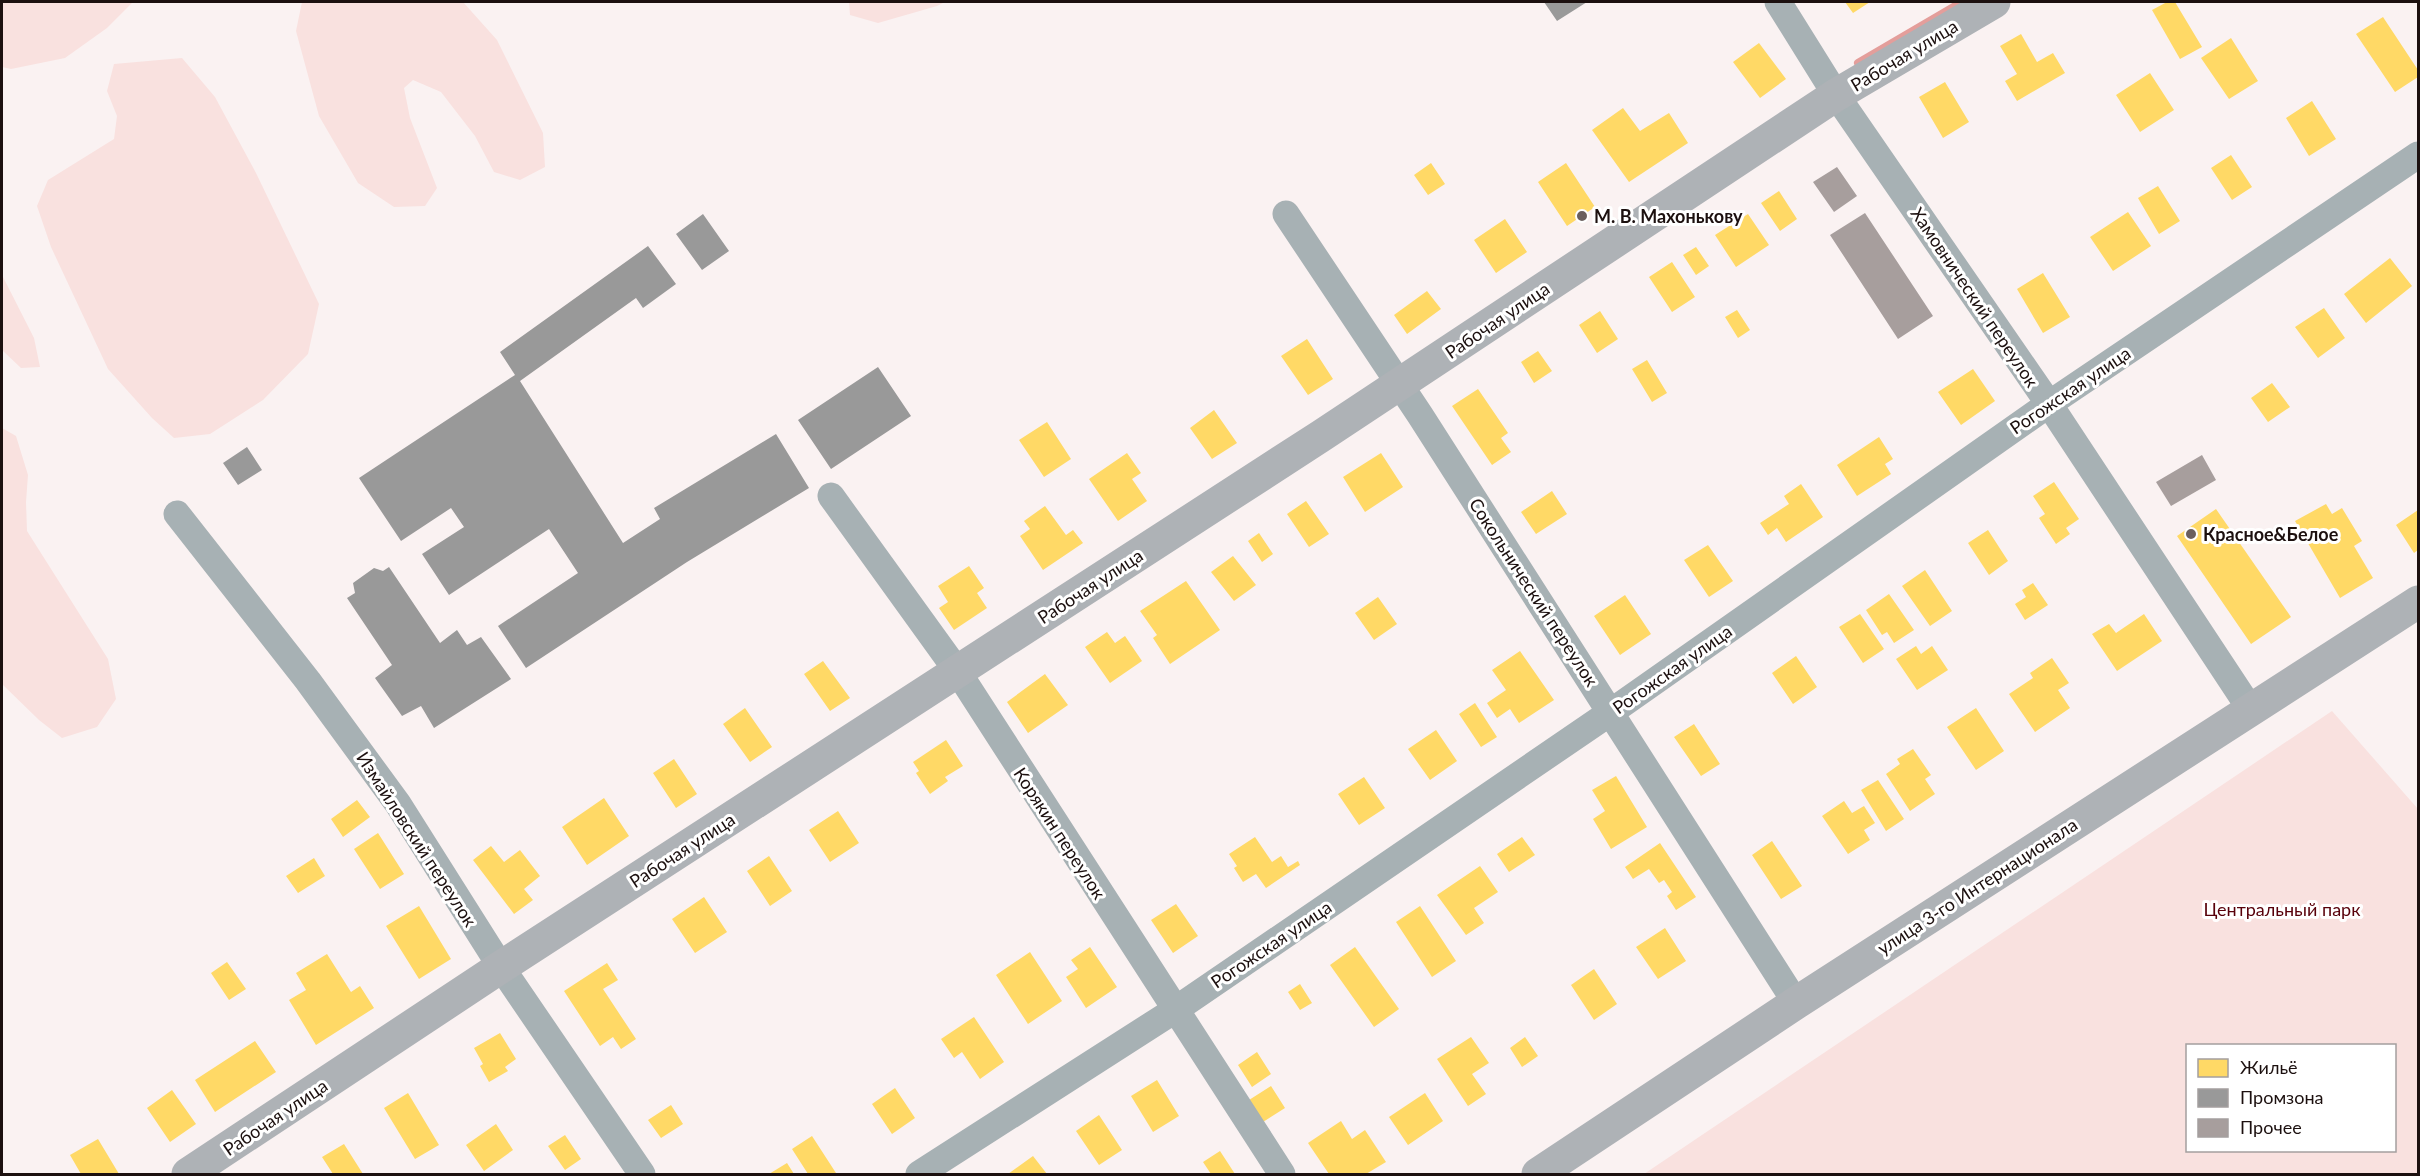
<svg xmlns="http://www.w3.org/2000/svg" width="2420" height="1176" font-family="Lato,sans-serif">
	<rect width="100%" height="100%" fill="#faf2f2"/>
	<path fill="#f9e1df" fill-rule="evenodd" d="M2 2H133L107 28 65 58 11 69 2 67Z
		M302 2H463L497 40 543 133 545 167 520 180 494 172 475 136 441 92 413 80 404 88 410 118 437 188 425 206 394 207 358 183 319 116 296 31Z
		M849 2H945L937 6 878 23 850 15Z
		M182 58 215 97 256 173 319 304 308 354 263 400 210 434 174 438 152 418 108 369 51 247 37 206 48 180 114 139 117 116 107 91 114 64Z
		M2 275 34 338 40 367 21 368 2 350Z
		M2 428 16 436 28 475 26 502 27 531 108 659 116 699 97 727 62 738 39 720 2 684Z
		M2332 711 2418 809V1174H1644ZM2188 1046H2394V1150H2188Z"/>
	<path fill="#ffd966" d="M1845 2H1870L1853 13Z
		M2167 2H2175L2202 47 2180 59 2152 10Z
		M2383 17 2418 70V77L2395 92 2356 34Z
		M2021 34 2037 62 2053 53 2065 73 2017 101 2005 81 2017 74 2000 46Z
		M2231 38 2258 81 2229 99 2201 58Z
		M1759 43 1786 79 1760 98 1733 62Z
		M2150 73 2174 110 2140 132 2116 95Z
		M1945 82 1969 122 1943 138 1919 97Z
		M2312 101 2336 139 2309 156 2286 118Z
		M1623 108 1640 131 1669 113 1688 143 1629 182 1592 130Z
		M2231 155 2252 187 2232 200 2211 168Z
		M1431 163 1445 184 1428 195 1414 175Z
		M1566 163 1595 207 1567 226 1538 182Z
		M2158 186 2180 221 2159 234 2138 198Z
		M1779 191 1797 219 1780 231 1761 203Z
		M2128 212 2151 246 2113 271 2090 237Z
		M1748 214 1769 245 1736 267 1715 235Z
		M1505 219 1527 252 1496 273 1474 240Z
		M1696 247 1709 266 1696 275 1683 255Z
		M2390 258 2412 286 2366 323 2344 294Z
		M1672 262 1695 297 1672 312 1649 277Z
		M2043 273 2070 317 2043 333 2017 289Z
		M1427 291 1441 309 1407 334 1394 315Z
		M2324 308 2345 338 2318 358 2295 327Z
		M1737 310 1750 330 1738 338 1725 317Z
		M1600 311 1618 339 1597 353 1579 325Z
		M1307 339 1333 379 1308 395 1281 356Z
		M1538 351 1552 371 1534 383 1521 362Z
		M1647 360 1667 393 1652 402 1632 369Z
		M1973 369 1995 401 1961 425 1938 392Z
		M2272 383 2290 407 2268 422 2251 398Z
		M1478 389 1508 433 1501 438 1511 452 1492 465 1452 406Z
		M1214 410 1237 443 1212 459 1190 428Z
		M1047 422 1071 459 1044 477 1019 440Z
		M1879 437 1893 459 1885 464 1891 474 1857 496 1837 465Z
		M1127 453 1141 473 1132 479 1147 501 1118 521 1089 479Z
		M1381 453 1403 487 1365 512 1343 477Z
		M2054 482 2079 519 2066 528 2070 534 2056 544 2039 518 2045 514 2033 496Z
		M1801 484 1823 517 1786 542 1777 528 1768 535 1760 523 1789 504 1784 496Z
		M1552 491 1567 514 1536 534 1521 512Z
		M1306 501 1329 534 1309 547 1287 514Z
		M2326 504 2332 514 2342 508 2362 541 2354 546 2373 578 2340 598 2295 521Z
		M1045 506 1066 535 1073 530 1083 543 1043 570 1020 536 1030 529 1024 521Z
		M2216 509 2291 617 2251 644 2177 536Z
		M2418 510V550L2414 553 2396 525Z
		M1988 530 2008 561 1989 575 1968 543Z
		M1259 533 1273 554 1262 562 1248 541Z
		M1708 545 1733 581 1709 597 1684 560Z
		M1233 556 1256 585 1234 601 1211 572Z
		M969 566 984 588 977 593 987 608 954 630 939 608 948 602 938 586Z
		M1925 570 1952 611 1930 626 1902 586Z
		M1186 581 1220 630 1170 664 1153 638 1157 635 1140 611Z
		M2033 583 2048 605 2025 620 2015 604 2026 597 2022 590Z
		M1889 594 1914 630 1894 643 1887 632 1882 635 1866 610Z
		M1625 595 1651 634 1620 655 1594 616Z
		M1378 597 1397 624 1374 640 1355 613Z
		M1860 614 1884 649 1863 663 1839 627Z
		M2144 614 2162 641 2117 671 2092 634 2109 624 2116 633Z
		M1107 632 1115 643 1125 636 1142 661 1110 683 1085 647Z
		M1916 646 1921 654 1932 646 1948 670 1917 690 1896 659Z
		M1520 651 1554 700 1519 723 1510 709 1497 718 1487 703 1506 690 1492 670Z
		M1796 656 1817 687 1793 704 1772 673Z
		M2052 658 2069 683 2058 690 2070 708 2035 732 2009 694 2033 678 2030 673Z
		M823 661 850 698 830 711 804 674Z
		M1045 674 1068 705 1028 733 1007 702Z
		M1475 703 1497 737 1481 747 1459 714Z
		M745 708 772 747 750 762 723 724Z
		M1976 708 2004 751 1976 770 1947 727Z
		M1694 724 1720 764 1701 776 1674 737Z
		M1436 730 1457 761 1430 780 1408 749Z
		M946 740 963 766 945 777 948 781 930 794 916 773 919 771 913 762Z
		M1913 749 1931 775 1925 779 1935 794 1910 811 1886 774 1900 764 1897 759Z
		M674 759 697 794 676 808 653 773Z
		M1616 776 1647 827 1611 849 1593 819 1605 811 1592 790Z
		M1364 777 1385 808 1359 825 1338 794Z
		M1878 780 1904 819 1886 831 1861 790Z
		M604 798 629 836 587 865 562 827Z
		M357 800 370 817 343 837 331 819Z
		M1844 801 1852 813 1864 806 1875 823 1864 830 1870 840 1848 854 1822 816Z
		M838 811 859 843 830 862 809 830Z
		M378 833 404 874 380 889 354 849Z
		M1255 837 1272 862 1281 856 1288 867 1298 861 1300 865 1266 888 1256 874 1243 882 1234 868 1237 866 1229 854Z
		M1522 837 1535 855 1509 872 1497 854Z
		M1772 841 1802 886 1781 899 1752 855Z
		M1660 843 1696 897 1676 910 1667 896 1672 892 1664 880 1659 883 1649 869 1633 879 1625 867Z
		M491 846 504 862 520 850 540 876 524 889 533 900 514 914 473 860Z
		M769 856 792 891 770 906 747 871Z
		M314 858 325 876 298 893 286 876Z
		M1480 866 1498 892 1474 908 1484 923 1466 935 1437 895Z
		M704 897 727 932 695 953 672 919Z
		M1176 904 1198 936 1173 953 1151 920Z
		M419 906 451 959 419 979 386 926Z
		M1420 906 1456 961 1432 977 1396 922Z
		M1665 928 1686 961 1658 979 1636 947Z
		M1090 947 1117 987 1086 1008 1066 977 1078 969 1071 960Z
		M1355 947 1399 1009 1374 1027 1330 965Z
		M1030 952 1062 1001 1028 1024 996 975Z
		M327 954 351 992 360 986 374 1008 316 1045 289 1000 306 990 296 973Z
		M227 962 246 989 229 1000 211 973Z
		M607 963 618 980 603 989 636 1039 621 1049 613 1037 600 1046 564 991Z
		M1594 969 1617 1004 1594 1020 1571 985Z
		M1300 984 1312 1003 1300 1010 1288 992Z
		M974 1017 1004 1062 980 1079 962 1052 954 1058 941 1039Z
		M500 1033 516 1059 505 1067 508 1071 489 1082 480 1066 483 1064 474 1048Z
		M1471 1037 1489 1063 1472 1074 1486 1094 1468 1106 1437 1059Z
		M1525 1037 1538 1056 1522 1067 1510 1048Z
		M255 1041 276 1072 215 1112 195 1080Z
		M1257 1052 1271 1074 1252 1087 1238 1065Z
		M1157 1080 1179 1116 1153 1132 1131 1096Z
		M1271 1086 1285 1108 1263 1122 1249 1100Z
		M895 1088 915 1118 892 1134 872 1104Z
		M172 1090 196 1124 170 1142 147 1108Z
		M408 1093 439 1145 415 1159 384 1108Z
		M1425 1093 1443 1121 1408 1145 1389 1117Z
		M671 1105 683 1124 661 1138 648 1120Z
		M1099 1115 1122 1150 1099 1165 1076 1131Z
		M1341 1121 1352 1139 1365 1130 1386 1162 1366 1174H1329L1308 1143Z
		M496 1124 513 1150 484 1171 466 1145Z
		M565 1135 581 1159 565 1170 548 1146Z
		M812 1136 836 1173 833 1174H808L792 1149Z
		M98 1139 119 1174H81L70 1155Z
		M344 1144 363 1174H333L322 1157Z
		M1220 1151 1235 1174H1211L1203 1162Z
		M1033 1156 1047 1174H1008Z
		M787 1163 794 1174H769Z"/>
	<path fill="#999" d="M1544 2H1587L1557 21Z
		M703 214 729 251 702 270 676 234Z
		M648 246 676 284 643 308 636 298 520 381 623 543 660 519 654 508 776 434 809 488 687 562 526 668 498 626 578 573 549 529 449 595 422 554 464 527 451 508 401 541 359 478 515 375 500 352Z
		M878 367 911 416 831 469 798 420Z
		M247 447 262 470 238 485 223 463Z
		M389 567 440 643 457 630 467 645 481 637 511 679 434 728 421 706 402 716 375 678 392 665 347 598 355 593 353 583 374 568 383 571Z"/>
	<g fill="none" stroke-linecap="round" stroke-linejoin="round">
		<path stroke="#e49e9b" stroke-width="8" d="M1858 63 1962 2"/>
	</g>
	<path fill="#a79e9d" d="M1837 167 1857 196 1834 212 1813 182Z
		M1865 213 1933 316 1898 339 1830 235Z
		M2202 455 2216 480 2171 506 2156 482Z"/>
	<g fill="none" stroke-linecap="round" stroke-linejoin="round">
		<path stroke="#a7b1b4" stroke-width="27" d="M1778 2 1836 95 2049 404 2251 710
			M1286 214 1420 415 1796 1003
			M831 496 958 672 1282 1174
			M177 514 308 681 398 804 501 967 642 1174
			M919 1174 1175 1010 1611 712 2049 404 2418 155"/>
		<path stroke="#aeb2b6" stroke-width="33" d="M188 1174 501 967 1321 436 1836 95 1994 2
			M1538 1174 1796 1003 2418 602"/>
	</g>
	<g fill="#6a5f5e" stroke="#fff" stroke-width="2">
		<circle cx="1582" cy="216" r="6"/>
		<circle cx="2191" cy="534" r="6"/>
	</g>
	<g text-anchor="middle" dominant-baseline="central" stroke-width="6" stroke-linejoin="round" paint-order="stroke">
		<g font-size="18" fill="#1c100f" stroke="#fff">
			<text transform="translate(1904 55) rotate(-31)">Рабочая улица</text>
			<text transform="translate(1975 297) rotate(56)">Хамовнический переулок</text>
			<text transform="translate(1497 320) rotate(-34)">Рабочая улица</text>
			<text transform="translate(2070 390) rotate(-34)">Рогожская улица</text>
			<text transform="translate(1090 586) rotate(-33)">Рабочая улица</text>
			<text transform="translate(1534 592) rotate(57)">Сокольнический переулок</text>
			<text transform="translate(1672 669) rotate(-35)">Рогожская улица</text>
			<text transform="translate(1060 833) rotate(57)">Корякин переулок</text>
			<text transform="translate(417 839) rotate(57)">Измайловский переулок</text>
			<text transform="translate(682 850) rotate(-33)">Рабочая улица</text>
			<text transform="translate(1977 886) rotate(-33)">улица 3-го Интернационала</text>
			<text transform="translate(1271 944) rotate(-34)">Рогожская улица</text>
			<text transform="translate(275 1117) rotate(-34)">Рабочая улица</text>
		</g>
		<g font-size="18" font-weight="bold" fill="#1c100f" stroke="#fff" text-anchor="start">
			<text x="1594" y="216">М. В. Махонькову</text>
			<text x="2203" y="534">Красное&amp;Белое</text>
		</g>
		<g font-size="18" fill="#58000a" stroke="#fff">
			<text x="2282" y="909">Центральный парк</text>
		</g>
	</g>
	<rect width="2420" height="1176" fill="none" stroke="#1c100f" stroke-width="6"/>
	<rect x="2186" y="1044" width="210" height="108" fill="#ffffff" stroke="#a49f9f" stroke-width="1.5"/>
	<rect x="2198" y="1059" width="30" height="18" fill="#ffd966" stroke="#a49f9f" stroke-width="1.5"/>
	<text x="2240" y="1074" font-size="18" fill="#1c100f">Жильё</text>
	<rect x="2198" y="1089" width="30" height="18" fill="#999999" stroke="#a49f9f" stroke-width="1.5"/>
	<text x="2240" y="1104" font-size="18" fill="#1c100f">Промзона</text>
	<rect x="2198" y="1119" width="30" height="18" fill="#a79e9d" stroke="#a49f9f" stroke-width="1.5"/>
	<text x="2240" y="1134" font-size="18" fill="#1c100f">Прочее</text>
</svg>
